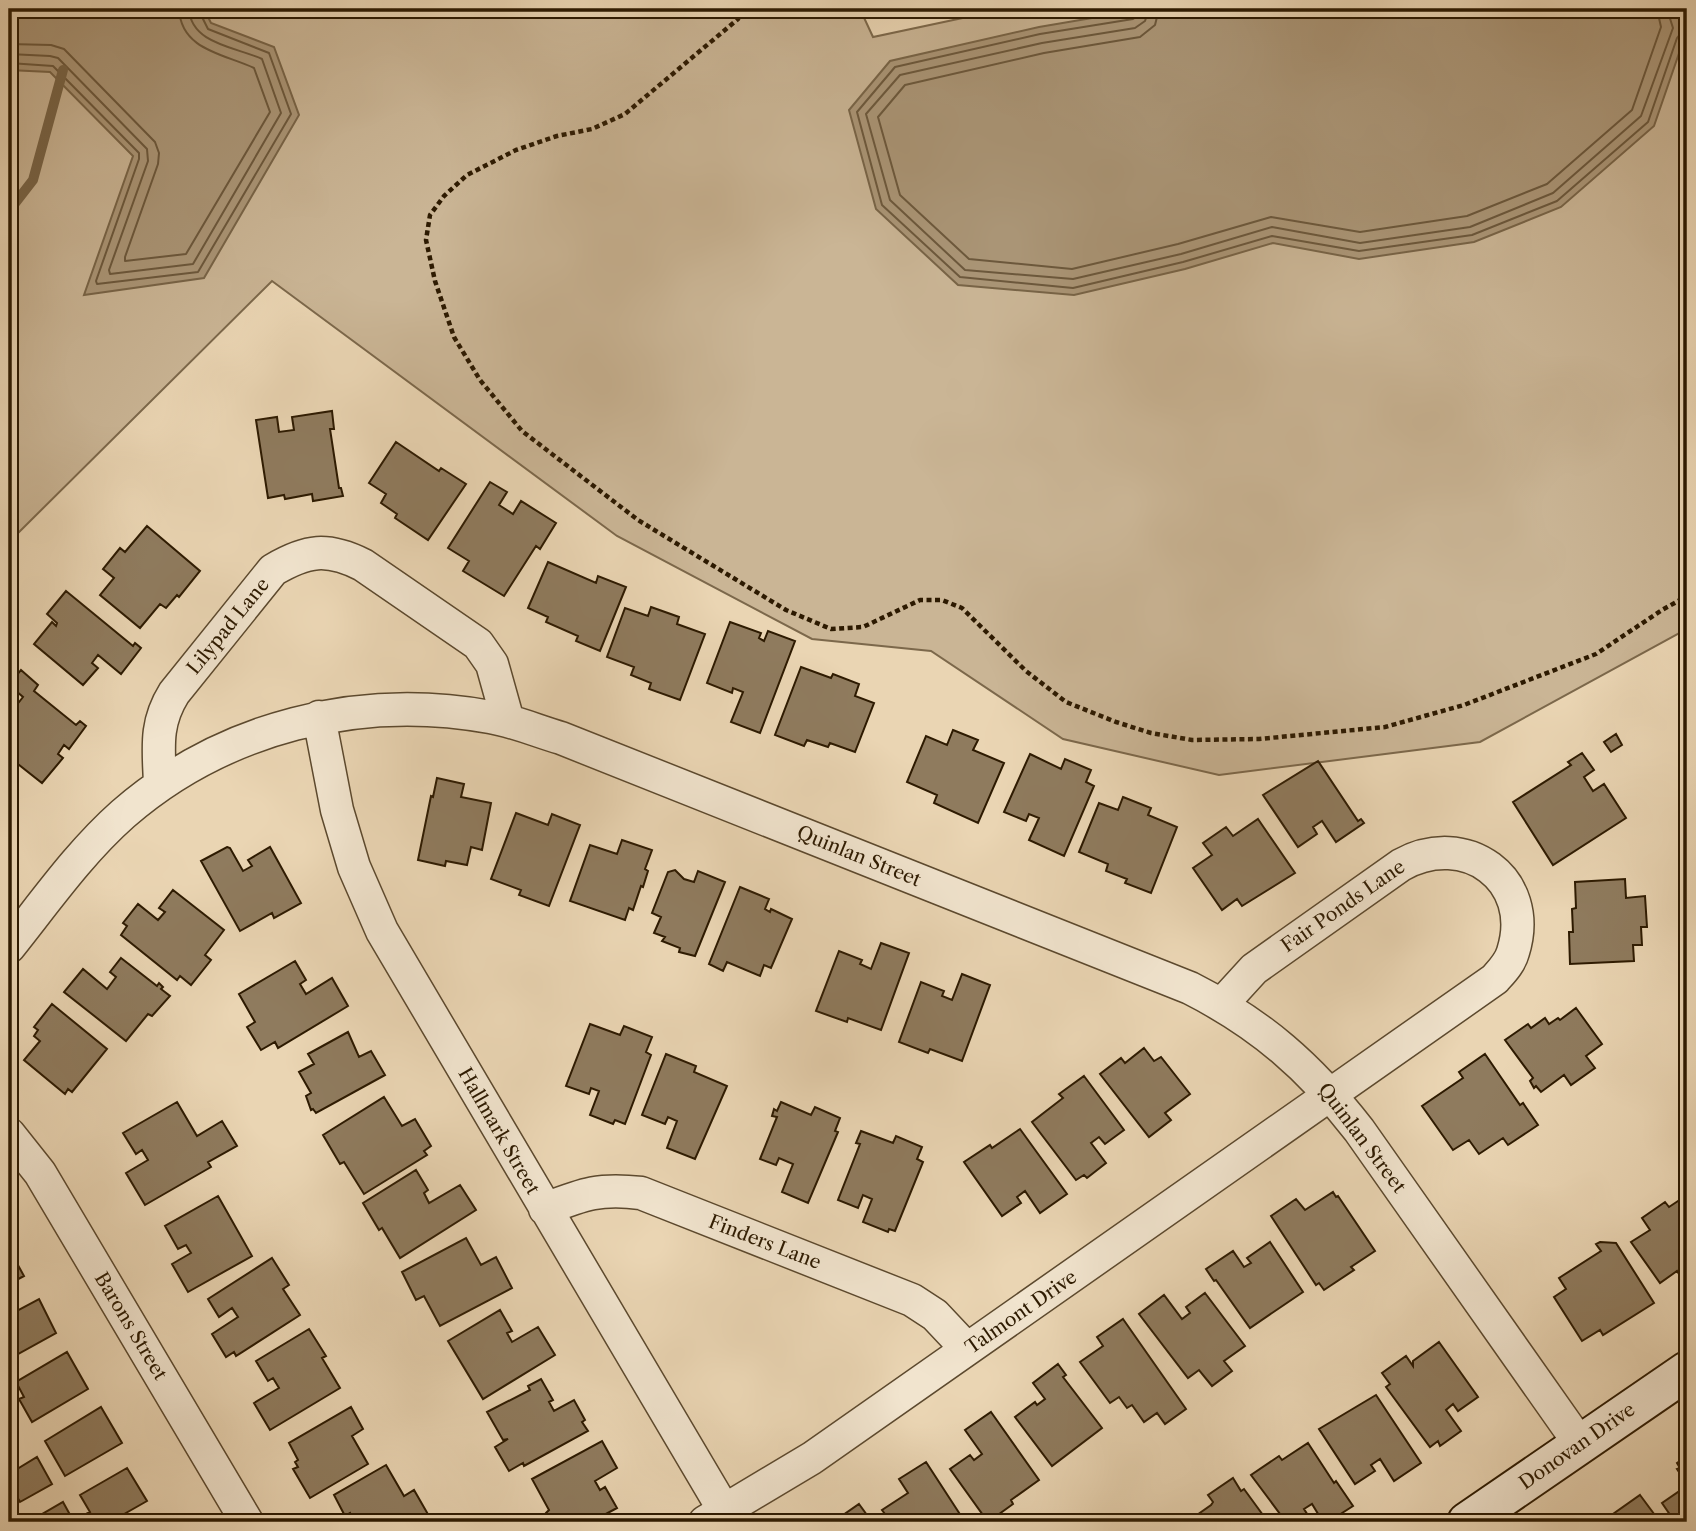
<svg xmlns="http://www.w3.org/2000/svg" width="1696" height="1531" font-family="'Libre Caslon Text',serif">
	<rect width="100%" height="100%" fill="#ead5b3"/>
	<filter id="stains"><feTurbulence type="fractalNoise" baseFrequency=".00286" numOctaves="4"/><feColorMatrix values="0 0 0 0 .2 0 0 0 0 .09 0 0 0 0 .02 0 0 0 .5 -.17"/></filter>
	<radialGradient id="worn" r=".72"><stop offset=".6" stop-color="#630" stop-opacity="0"/><stop offset="1" stop-color="#630" stop-opacity=".3"/></radialGradient>
	<path fill="#cab595" stroke="#7c684b" stroke-width="2" d="M9 9H860L873 37 1005 9H1687V629L1480 742 1219 775 1063 739 931 651 812 639 617 536 272 281 9 542Z"/>
	<path fill="#aa9576" stroke="#786447" stroke-width="2" d="M9 9H204L211 23 274 47 299 115 204 278 84 295 133 156 50 72 9 70Z
		M1145 9H1682L1687 21V30L1654 126 1561 207 1474 242 1359 259 1273 243 1185 269 1074 295 958 285 876 209 849 110 890 61 1039 27Z"/>
	<g fill="none" stroke-linecap="round" stroke-linejoin="round">
		<path stroke="#6c583c" stroke-width="2" d="M1140 9 1139 15 1133 19 1040 34 895 67 857 112 882 205 960 277 1073 288 1183 262 1272 236 1359 251 1472 235 1557 201 1648 122 1677 38 1681 33 1687 32
			M1149 9 1145 21 1135 28 1042 43 900 75 866 114 890 200 965 270 1073 279 1181 254 1272 227 1360 243 1470 227 1553 193 1641 116 1673 28 1667 9
			M1159 9 1155 25 1140 37 1044 53 905 85 878 117 900 195 969 259 1072 269 1178 244 1271 217 1360 232 1467 216 1547 184 1632 110 1661 27 1657 9
			M9 44 51 45 64 49 155 142 159 153 158 164 125 257V261L186 254 270 112 254 68C224 54 181 50 179 9
			M9 54 50 56 58 58 147 149 148 161 109 270 110 274 193 264 281 113 262 59C236 47 191 44 189 9
			M9 63 53 66 139 153V159L96 281 97 284 198 272 291 114 269 53 208 29 198 9"/>
		<path stroke="#786447" stroke-width="10" d="M9 211 33 180 63 70"/>
	</g>
	<path fill="#8f7b5e" stroke="#2d1a01" stroke-width="2" d="M332 411 334 429H330L339 488H341L343 496 313 501 312 494 285 499 284 495 268 498 256 420 277 417 279 432 294 430 292 417Z
		M396 442 439 471 441 468 466 484 428 540 395 518 397 514 381 503 386 494 369 483Z
		M490 482 507 492 499 505 513 514 521 501 556 523 540 549 536 546 504 596 463 571 469 561 448 548Z
		M147 526 200 571 179 597 177 595 166 608 160 604 140 628 100 595 114 578 103 569 120 548 125 552Z
		M548 562 596 583 598 576 626 587 600 651 576 641 578 636 546 622 548 617 528 608Z
		M66 591 133 646 135 643 141 648 121 674 98 655 92 663 98 668 83 685 34 644 52 622 56 626 57 623 47 614Z
		M651 607 679 617 677 624 705 634 680 700 649 689 651 683 631 675 634 667 607 657 625 608 648 616Z
		M730 622 761 633 759 638 764 641 768 631 795 641 760 733 731 722 743 692 733 688 732 693 707 683Z
		M801 667 831 678 833 674 859 684 855 696 874 703 855 752 830 743 828 747 807 740 804 746 775 735Z
		M21 670 38 685 34 691 76 725 80 721 86 726 69 749 64 745 58 754 63 758 42 783 9 757V709L12 711 23 697 9 685Z
		M953 730 978 740 973 750 1004 763 978 823 934 803 937 795 907 782 926 736 947 745Z
		M1616 734 1622 745 1611 752 1604 742Z
		M1582 753 1594 770 1584 777 1593 791 1604 784 1626 818 1553 865 1513 802 1571 765 1568 762Z
		M1030 754 1061 769 1065 759 1091 770 1086 782 1094 786 1064 856 1029 840 1039 818 1029 814 1026 821 1004 812Z
		M1318 761 1358 821 1361 819 1364 823 1336 842 1322 821 1313 827 1317 834 1298 847 1263 795Z
		M437 778 464 784 461 797 491 803 482 850 471 847 467 865 446 861 445 866 418 860 431 796 433 797Z
		M1123 797 1151 808 1148 815 1177 827 1151 893 1125 883 1127 879 1106 871 1108 864 1079 852 1099 803 1118 810Z
		M516 813 548 825 552 814 580 825 549 906 519 895 521 890 491 879Z
		M1258 819 1295 873 1242 906 1237 899 1222 910 1193 868 1212 855 1203 843 1226 827 1233 836Z
		M622 840 652 850 645 869 648 871 643 887 641 886 633 910 629 908 625 920 570 901 590 845 617 854Z
		M227 847 230 848 243 871 252 866 248 860 270 847 301 903 274 918 272 913 240 931 201 861Z
		M675 870 684 879 694 882 698 871 725 882 695 956 679 952 680 948 662 941 665 937 654 933 661 917 652 913 668 872Z
		M1625 879 1626 898 1645 896 1647 927H1641L1642 945H1633L1634 961 1570 964 1569 932H1573L1572 909 1576 908 1575 882Z
		M740 887 769 899 765 909 770 912 771 909 792 919 771 968 764 965 760 976 727 962 723 971 709 964Z
		M173 890 224 930 205 955 211 960 191 985 180 976 177 980 121 935 127 926 123 923 138 904 158 920 165 912 159 908Z
		M881 943 909 953 881 1030 848 1018 847 1022 816 1011 839 951 862 960 860 964 871 969Z
		M121 958 157 986 159 983 163 987 161 989 170 996 152 1016 148 1014 126 1041 64 992 83 969 107 989 116 977 110 972Z
		M295 961 306 980 300 984 306 994 332 978 348 1006 278 1048 275 1042 261 1050 247 1027 255 1022 239 994Z
		M962 974 990 985 962 1061 930 1049 928 1053 899 1042 921 982 944 991 942 996 952 1000Z
		M52 1004 107 1049 72 1092 68 1089 65 1094 24 1060 40 1041 34 1036 38 1030 34 1027Z
		M1576 1008 1602 1044 1586 1056 1595 1068 1571 1085 1564 1075 1541 1092 1536 1086 1534 1088 1530 1081 1533 1078 1505 1040 1528 1024 1531 1028 1545 1018 1549 1024 1558 1018 1560 1020Z
		M590 1024 620 1035 624 1026 652 1037 646 1052 651 1055 625 1124 615 1120 613 1124 590 1115 599 1091 591 1088 589 1094 566 1086Z
		M348 1032 359 1057 371 1051 385 1075 316 1113 313 1109 311 1110 306 1096 311 1093 299 1072 314 1064 308 1054Z
		M1144 1048 1154 1061 1161 1057 1190 1094 1165 1113 1171 1120 1149 1137 1100 1074 1121 1058 1125 1063Z
		M666 1054 696 1066 694 1072 727 1086 695 1159 667 1148 677 1121 668 1117 665 1124 642 1115Z
		M1485 1054 1520 1105 1523 1103 1538 1125 1508 1145 1503 1138 1479 1154 1469 1140 1453 1150 1422 1106 1463 1078 1459 1072Z
		M1084 1076 1124 1130 1105 1144 1099 1137 1091 1143 1106 1163 1087 1178 1084 1175 1076 1180 1032 1122 1063 1098 1059 1094Z
		M384 1097 402 1126 415 1119 431 1146 424 1151 427 1155 364 1194 344 1162 340 1164 323 1135Z
		M177 1102 197 1136 222 1121 237 1146 208 1162 211 1167 145 1205 126 1173 148 1160 142 1150 136 1154 123 1133Z
		M781 1102 811 1115 815 1107 840 1118 835 1131 838 1132 808 1203 782 1192 793 1164 779 1158 776 1165 760 1159 777 1117 772 1116 774 1109 777 1111Z
		M1020 1129 1067 1194 1040 1213 1025 1191 1017 1197 1021 1203 1002 1216 964 1162 990 1145 992 1148Z
		M861 1131 893 1143 896 1136 922 1147 917 1159 923 1162 895 1231 889 1229 888 1232 863 1222 872 1199 863 1195 858 1208 838 1200 860 1144 856 1143Z
		M416 1170 428 1190 424 1193 429 1203 460 1185 476 1210 400 1258 382 1228 379 1230 363 1203Z
		M1333 1192 1336 1197 1338 1196 1375 1251 1351 1267 1354 1270 1324 1290 1319 1283 1316 1285 1271 1216 1296 1199 1305 1210Z
		M1687 1195V1272L1685 1269 1679 1274 1677 1271 1660 1283 1631 1242 1650 1230 1642 1218 1665 1202 1669 1207Z
		M218 1196 252 1256 188 1292 172 1264 191 1253 186 1245 178 1249 165 1226Z
		M466 1238 481 1265 496 1257 512 1288 440 1326 424 1296 416 1300 402 1272Z
		M1270 1242 1303 1292 1250 1328 1216 1280 1214 1281 1206 1269 1233 1251 1244 1267 1251 1263 1247 1258Z
		M1600 1242 1616 1243 1654 1303 1603 1335 1600 1330 1582 1341 1554 1297 1566 1289 1559 1278 1601 1251 1596 1244Z
		M9 1249 24 1276 9 1284Z
		M272 1258 289 1285 283 1289 300 1315 236 1356 234 1352 226 1357 212 1334 238 1317 232 1308 219 1317 208 1299Z
		M1205 1293 1245 1346 1224 1361 1232 1371 1212 1386 1199 1370 1188 1378 1139 1314 1164 1295 1182 1319 1190 1313 1186 1307Z
		M39 1299 56 1333 9 1359V1315Z
		M500 1310 512 1331 507 1333 512 1342 538 1327 555 1355 483 1399 448 1341Z
		M1123 1319 1186 1409 1165 1424 1157 1413 1144 1422 1132 1405 1127 1408 1119 1397 1110 1403 1080 1362 1103 1346 1097 1337Z
		M309 1329 326 1356 322 1358 340 1388 270 1430 254 1403 279 1388 273 1378 268 1381 256 1361Z
		M1439 1342 1478 1397 1458 1411 1453 1404 1446 1410 1461 1431 1440 1446 1438 1441 1430 1447 1386 1387 1390 1384 1382 1373 1406 1356 1413 1366V1361Z
		M67 1352 88 1389 32 1422 19 1399 24 1397 16 1382Z
		M1058 1364 1066 1375 1063 1377 1102 1428 1052 1466 1015 1417 1035 1402 1037 1405 1045 1399 1033 1383Z
		M541 1379 553 1400 549 1402 554 1411 574 1400 585 1420 582 1422 588 1431 524 1466 523 1463 509 1471 495 1447 508 1439 503 1440 487 1412 530 1390 528 1386Z
		M1376 1395 1421 1463 1394 1481 1380 1459 1371 1465 1375 1471 1355 1484 1319 1429Z
		M101 1407 122 1443 65 1476 45 1441Z
		M351 1407 363 1429 352 1436 368 1464 310 1498 293 1469 298 1467 295 1462 298 1460 289 1443Z
		M991 1412 1039 1480 1011 1500 1013 1504 988 1522 950 1469 970 1455 974 1460 982 1454 965 1430Z
		M602 1441 617 1468 595 1481 600 1490 605 1487 617 1508 591 1522H551L546 1513 549 1510 532 1479Z
		M1308 1443 1334 1483 1336 1481 1353 1506 1328 1522H1323L1312 1504 1304 1509 1309 1517 1301 1522H1286L1251 1475 1279 1456 1282 1460Z
		M1687 1456V1484L1677 1469 1680 1468 1677 1463Z
		M37 1457 52 1484 20 1502 9 1482V1474Z
		M926 1462 965 1522H891L882 1510 908 1493 899 1479Z
		M386 1465 404 1496 414 1490 429 1516 418 1522H354L350 1513 345 1516 334 1495Z
		M127 1468 147 1501 110 1522H90L86 1514 90 1512 80 1495Z
		M1233 1478 1241 1491 1244 1489 1268 1522H1187L1211 1505 1213 1502 1208 1495Z
		M1681 1490 1686 1497 1687 1496V1522H1675L1662 1503Z
		M1640 1495 1660 1522H1619L1613 1514Z
		M63 1502 74 1522H33L32 1520Z
		M859 1504 872 1522H833Z"/>
	<g fill="none" stroke-linecap="round" stroke-linejoin="round">
		<g stroke="#5c492e" stroke-width="35">
			<path id="street" d="M319 717 337 810 354 867 382 931 731 1522
				M160 785C159 750 154 725 174 693L273 570C307 550 327 547 363 565L478 644 492 664 508 721
				M9 947C45 902 79 853 123 814 223 727 359 693 490 717 514 721 537 731 561 738L1190 988C1261 1024 1310 1067 1359 1130L1580 1444
				M9 1134 40 1173 247 1522
				M545 1209C584 1194 599 1188 641 1193L912 1300 935 1315 967 1349
				M705 1522 812 1458 1495 979C1502 971 1510 963 1513 952 1536 879 1465 829 1401 865L1254 969 1222 1004"/>
		</g>
		<g stroke="#2d1a01" stroke-width="42">
			<path id="secondary" d="M1467 1522 1687 1371"/>
		</g>
		<path stroke="#2d1a01" stroke-width="4.5" stroke-dasharray="5 3.5" stroke-linecap="butt" d="M743 9 738 19 625 114 592 129 557 136 516 150 467 175 444 196 430 215 426 240 435 281 454 337 480 380 522 431 638 520 786 610 831 629 863 627 920 600H942L962 608 1026 671 1066 702 1116 722 1151 733 1192 740 1259 739 1385 727 1464 705 1596 654 1662 610 1687 596"/>
		<use href="#street" stroke="#f1e4ce" stroke-width="32"/>
		<use href="#secondary" stroke="#f1e4ce" stroke-width="38"/>
	</g>
	<g text-anchor="middle" dominant-baseline="central" stroke-width="5" stroke-linejoin="round" paint-order="stroke">
		<g font-size="19" fill="#2d1a01" stroke="#f1e4ce">
			<text transform="translate(228 626) rotate(-51)">Lilypad Lane</text>
			<text transform="translate(859 856) rotate(22)">Quinlan Street</text>
			<text transform="translate(1343 906) rotate(-35)">Fair Ponds Lane</text>
			<text transform="translate(499 1131) rotate(60)">Hallmark Street</text>
			<text transform="translate(1362 1138) rotate(53)">Quinlan Street</text>
			<text transform="translate(765 1242) rotate(21)">Finders Lane</text>
			<text transform="translate(1021 1312) rotate(-35)">Talmont Drive</text>
			<text transform="translate(131 1326) rotate(59)">Barons Street</text>
			<text transform="translate(1577 1446) rotate(-35)">Donovan Drive</text>
		</g>
	</g>
	<rect width="1696" height="1531" fill="none" stroke="#ead5b3" stroke-width="35"/>
	<rect x="10" y="10" width="1675" height="1510" fill="none" stroke="#2d1a01" stroke-width="3.5"/>
	<rect x="18" y="18" width="1661" height="1496" fill="none" stroke="#2d1a01" stroke-width="2"/>
	<rect width="100%" height="100%" filter="url(#stains)"/>
	<rect width="100%" height="100%" fill="url(#worn)"/>
</svg>
